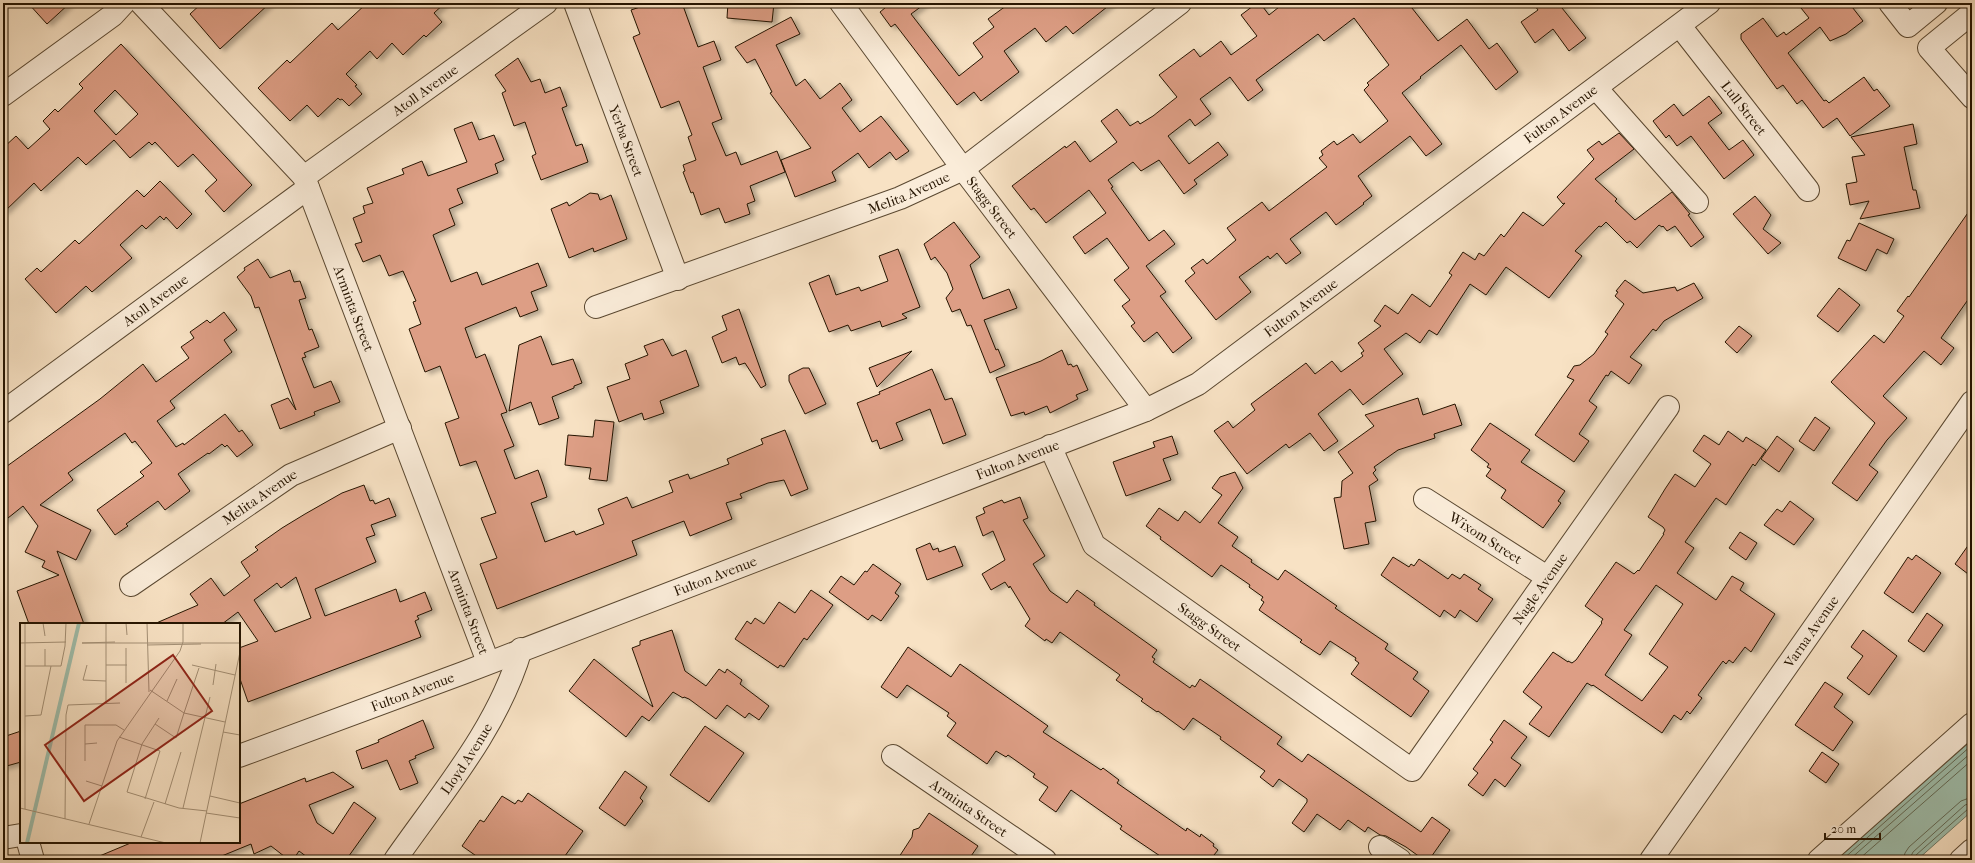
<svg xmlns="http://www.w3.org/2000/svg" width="1975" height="863" font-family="'IM FELL French Canon',serif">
	<defs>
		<filter id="shadow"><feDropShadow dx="4.5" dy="2.5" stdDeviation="2" flood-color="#0004"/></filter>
	</defs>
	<rect width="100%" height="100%" fill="#f8e2c4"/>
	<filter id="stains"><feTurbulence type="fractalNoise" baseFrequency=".005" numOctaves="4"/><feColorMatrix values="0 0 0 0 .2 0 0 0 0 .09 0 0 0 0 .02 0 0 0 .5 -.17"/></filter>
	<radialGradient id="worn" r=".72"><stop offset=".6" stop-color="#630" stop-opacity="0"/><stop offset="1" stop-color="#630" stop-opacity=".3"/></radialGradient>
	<path fill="#9fbfad" stroke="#6e7b68" d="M1972 740V811L1917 860H1836Z"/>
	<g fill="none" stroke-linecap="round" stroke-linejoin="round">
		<path stroke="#626a56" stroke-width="1" d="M1842 860 1972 745
			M1849 860 1972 752
			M1858 860 1972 760
			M1903 860 1905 853 1909 847 1961 801 1972 797
			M1909 860 1913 852 1965 805 1972 803
			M1914 860 1916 855 1968 809 1972 808"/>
	</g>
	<path fill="#dd9e85" stroke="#251400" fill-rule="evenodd" filter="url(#shadow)" d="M28 3H70L47 24Z
		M202 3H270L220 49 190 14Z
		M367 3H445L434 13 442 22 426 37 424 35 403 55 392 43 377 59 370 51 346 74 357 85 355 86 362 94 349 106 342 99 340 100 338 98 318 117 307 105 290 121 258 88 287 60 290 63 332 23 338 30Z
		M652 3H682L698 47 714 41 721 60 703 67 722 119 712 123 726 156 736 152 741 165 777 151 785 172 750 186 755 201 747 204 750 214 725 223 719 208 701 215 693 192 691 193 683 172 685 171 683 165 696 160 688 137 692 135 679 101 661 108 633 37 640 34 631 10Z
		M728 3H774L772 22 727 18Z
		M891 3H926L911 14 959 76 983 57 973 43 994 27 988 19 1010 3H1112L1073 34 1066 26 1046 42 1035 28 1004 51 1019 72 981 101 974 92 957 105 895 24 891 27 880 12Z
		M1257 3H1260L1269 15 1284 3H1408L1438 41 1467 19 1489 49 1497 43 1518 72 1496 90 1461 45 1420 77 1421 78 1402 93 1442 144 1426 156 1410 136 1358 176 1372 196 1363 203 1364 204 1336 225 1326 212 1290 239 1301 253 1286 264 1277 253 1270 259 1268 256 1239 277 1251 292 1216 320 1185 281 1195 273 1191 268 1203 259 1207 264 1236 240 1227 228 1262 202 1269 211 1327 167 1319 158 1323 155 1321 151 1334 141 1337 145 1353 134 1360 143 1388 121 1364 90 1369 85 1367 83 1389 65 1354 18 1324 41 1318 34 1256 80 1263 90 1248 101 1230 77 1200 99 1211 114 1195 126 1190 119 1168 136 1189 164 1218 142 1228 155 1194 180 1197 184 1184 194 1159 160 1141 171 1133 162 1108 180 1113 187 1111 188 1149 241 1164 230 1175 244 1146 266 1166 292 1160 296 1192 338 1173 353 1157 332 1144 342 1131 326 1135 323 1122 306 1130 300 1114 280 1129 268 1107 238 1085 254 1073 237 1106 213 1089 190 1046 223 1034 208 1031 210 1012 186 1065 146 1066 148 1075 141 1090 162 1117 142 1101 121 1117 109 1130 126 1138 121 1140 124 1153 116 1177 97 1159 75 1194 49 1200 57 1221 41 1231 55 1257 36 1241 15Z
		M1533 3H1558L1586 38 1569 51 1553 29 1535 43 1521 22 1538 10Z
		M1797 3H1849L1863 21 1846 34 1830 41 1820 27 1788 53 1824 101 1826 100 1829 103 1864 77 1874 91 1877 89 1890 106 1850 136 1837 118 1823 128 1802 100 1797 104 1783 85 1777 89 1741 39V34L1763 18 1777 37 1784 32 1786 35 1809 18Z
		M791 17 800 34 776 45 796 86 805 79 820 99 840 83 852 100 842 108 860 132 881 116 909 151 896 160 890 152 869 168 858 153 832 172 836 181 795 197 781 160 811 148 770 93 772 92 755 59 747 63 735 47Z
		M121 44 252 185 224 212 205 191 217 180 193 154 178 167 155 142 152 145 149 142 130 158 114 140 86 165 78 157 41 191 34 183 3 213V148L16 136 28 149 50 129 43 121 55 109 58 112 83 88 79 84ZM115 90 138 114 116 135 94 111Z
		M518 58 531 82 540 79 545 93 560 87 567 106 562 108 576 146 582 144 588 162 541 180 532 156 536 154 525 122 514 126 502 93 506 91 495 75Z
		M1709 96 1722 113 1708 123 1729 150 1743 140 1754 155 1724 179 1691 136 1677 146 1669 135 1666 138 1653 121 1674 104 1683 116Z
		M472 122 479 140 494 135 504 160 495 164 498 173 457 189 463 203 449 209 455 225 433 235 451 282 477 272 482 285 538 263 547 286 531 292 538 310 520 317 516 307 465 328 476 358 485 354 507 412 501 414 514 446 504 450 515 479 538 470 544 487 547 497 531 503 545 542 574 531 576 535 604 524 598 509 627 497 632 508 673 492 669 481 688 474 690 479 729 464 727 459 763 444 761 439 785 430 808 489 791 496 784 480 768 483 740 494 742 498 726 503 732 519 690 536 684 521 655 532 632 541 637 555 497 609 480 564 497 558 481 518 496 513 476 461 460 466 445 423 459 418 440 366 425 372 409 329 421 324 413 302 416 301 403 271 389 276 380 255 363 262 355 244 362 242 353 218 365 213 363 206 373 203 367 188 404 174 402 169 422 161 428 176 467 162 454 129Z
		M1913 124 1917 144 1904 147 1913 190H1916L1920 208 1860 219 1869 201 1850 205 1846 184 1857 182 1852 157 1865 155 1851 137Z
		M1619 133 1634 149 1595 179 1617 199 1615 201 1635 220 1672 192 1690 214 1688 215 1704 237 1691 247 1675 226 1667 231 1663 226 1662 227 1659 225 1637 248 1630 241 1627 243 1606 222 1601 227 1599 226 1575 251 1582 256 1549 298 1506 267 1486 295 1470 284 1437 335 1429 330 1420 343 1406 333 1384 349 1403 374 1363 405 1350 389 1318 414 1338 441 1324 451 1310 433 1289 448 1286 444 1247 474 1214 431 1228 421 1233 428 1255 410 1251 404 1306 363 1315 374 1332 361 1341 372 1363 356 1361 353 1364 351 1358 343 1381 326 1374 321 1385 305 1398 314 1412 294 1430 307 1452 275 1449 273 1463 252 1475 260 1479 253 1484 256 1501 234 1504 237 1523 212 1543 226 1565 203 1563 204 1557 197 1594 159 1587 150 1599 141 1602 145Z
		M160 181 192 214 177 229 166 217 164 220 160 216 146 229 142 225 120 245 132 258 92 292 86 286 56 313 25 279 37 268 41 272 75 240 79 244 137 190 144 197Z
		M590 193 598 194 600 200 611 195 627 239 594 252 593 248 569 258 551 209 567 202 569 206Z
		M1755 196 1771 215 1763 229 1781 243 1768 254 1733 214Z
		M1972 207V294L1941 338 1954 348 1941 365 1924 351 1883 396 1907 418 1887 440 1869 465 1878 472 1857 501 1832 483 1875 423 1831 382 1874 335 1884 343 1904 316 1897 311 1908 296 1909 297Z
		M954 222 980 257 970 265 983 299 1009 289 1017 308 984 320 996 350 998 349 1005 366 990 373 971 325 967 326 960 309 952 312 946 298 953 289 947 273 935 257 931 260 924 244Z
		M1859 223 1894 239 1887 254 1877 249 1866 271 1838 258 1847 240 1850 241Z
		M898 249 920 307 902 314 907 318 882 327 880 321 851 331 848 325 829 332 809 283 829 275 836 295 859 287 861 291 888 281 879 256Z
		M258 259 270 278 290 270 294 282 300 281 306 298 299 300 309 330 312 329 319 347 304 353 306 357 302 358 314 388 331 381 340 402 314 412 315 415 280 429 271 405 288 398 296 410 259 307 255 308 251 296 237 277 245 270 244 268Z
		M1625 280 1643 293 1675 287 1677 291 1694 283 1703 298 1664 321 1656 331 1653 329 1630 357 1642 365 1629 384 1611 371 1608 376 1606 375 1589 401 1597 407 1579 434 1589 441 1574 462 1535 435 1574 380 1567 377 1574 366 1580 365 1594 354 1608 334 1605 332 1624 304 1615 296 1618 292 1616 291Z
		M1839 288 1860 305 1838 332 1817 316Z
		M739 309 766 385 761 388 745 363 739 365 736 357 722 363 712 337 727 330 722 316Z
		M224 312 237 330 224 340 232 352 170 401 175 408 157 421 176 447 183 443 184 445 225 414 239 432 242 430 253 445 237 457 227 445 225 447 222 444 209 454 208 453 178 474 190 491 165 510 158 501 126 524 128 526 115 535 97 510 144 476 140 472 152 463 135 441 132 443 125 433 68 473 73 480 40 505 91 530 76 560 57 551 84 624H29L17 591 59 575 42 567 45 561 25 552 38 526 23 506 3 522V469L100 399 143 364 156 382 189 358 181 347 194 338 190 332 207 320 210 323Z
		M1739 326 1752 336 1737 353 1725 342Z
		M541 336 552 365 573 359 582 383 574 386V388L552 397 559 418 539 425 531 402 509 411 519 345Z
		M663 339 672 356 686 350 699 386 660 401 664 413 644 420 642 413 619 422 607 387 630 379 625 364 648 355 644 346Z
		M1062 350 1068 365 1071 364 1073 367 1077 365 1088 390 1076 395 1078 399 1050 413 1047 406 1025 415 1024 412 1011 416 996 378 1041 361Z
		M912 351 877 387 869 368Z
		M803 368H809L826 404 805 414 789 381V375Z
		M932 369 945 400 952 398 966 435 943 444 930 409 896 423 903 440 880 449 877 440 872 442 857 403 880 394 879 392Z
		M1418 398 1423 415 1455 404 1462 425 1434 434 1435 438 1398 450 1374 467 1376 470 1373 473 1378 480 1369 486 1376 521 1365 523 1369 544 1344 549 1334 498 1341 497 1342 481 1353 473 1338 452 1374 426 1365 415Z
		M1815 417 1830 428 1814 451 1799 441Z
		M595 420 614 422 607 481 589 479 591 468 565 465 568 435 593 437Z
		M1490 423 1530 450 1521 462 1565 491 1558 501 1561 503 1543 528 1501 498 1506 490 1486 476 1491 469 1487 467 1489 464 1471 450Z
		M1728 431 1743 442 1746 437 1766 450 1755 466 1753 464 1726 505 1716 498 1685 542 1694 548 1677 573 1716 600 1732 576 1744 583 1740 590 1775 614 1751 652 1745 647 1733 663 1729 660 1726 664 1723 661 1698 695 1702 698 1690 714 1687 711 1681 720 1674 715 1662 733 1593 685 1592 686 1587 683 1549 737 1529 724 1542 707 1523 692 1553 652 1568 662V661L1572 663 1576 660 1602 623 1601 622 1603 619 1585 606 1616 562 1634 574 1638 570 1639 571 1664 534H1663L1665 530 1663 527 1648 517 1665 489 1675 474 1695 487 1711 464 1693 451 1704 435 1719 445ZM1656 585 1683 604 1649 654 1668 667 1642 701 1605 675 1632 635 1624 630Z
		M1172 436 1178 454 1163 459 1171 480 1126 496 1113 462 1155 447 1153 442Z
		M1777 436 1794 449 1779 472 1761 459Z
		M1235 472 1243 488 1218 523 1238 537 1232 546 1252 560 1251 562 1278 580 1285 570 1337 606 1335 608 1388 644 1385 649 1418 672 1413 679 1429 691 1411 717 1351 674 1359 663 1355 660 1356 658 1330 641 1320 655 1300 642 1302 640 1259 610 1264 602 1261 600 1263 597 1249 587 1250 585 1221 565 1212 577 1160 539 1161 537 1146 526 1159 508 1178 521 1185 511 1200 523 1222 495 1212 488 1220 477Z
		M364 485 370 501 373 500 375 504 389 498 396 516 371 525 375 535 366 538 376 562 315 589 325 616 396 589 400 602 425 592 432 610 417 616 419 619 415 621 421 637 248 702 239 676V648L258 641 238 612 222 624H154L198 605 190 594 211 578 224 596 250 576 241 562 258 550 255 547 282 528 305 514 342 493ZM296 577 311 618 275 632 254 600 277 583 281 588Z
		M1020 497 1028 518 1023 520 1045 556 1033 564 1050 591 1067 603 1077 590 1095 603 1094 605 1157 650 1152 657 1155 659 1153 662 1190 688 1192 685 1195 687 1200 679 1282 737 1277 744 1302 762 1308 754 1421 832 1432 817 1450 830 1429 860H1424L1406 847 1386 836 1380 835 1368 827 1365 832 1348 820 1340 830 1317 814 1304 832 1292 823 1307 802V799L1279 779 1273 787 1260 777 1265 771 1220 739 1221 737 1193 718 1184 730 1158 711 1157 712 1141 701 1143 699 1116 680 1120 675 1060 632 1052 643 1046 639 1045 641 1025 626 1030 619 1010 586 1009 588 1005 582 991 590 982 574 1005 560 993 531 983 536 976 517 985 513 983 508 1002 500 1004 503Z
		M1790 501 1814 519 1794 545 1764 525 1777 509 1782 512Z
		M1740 532 1757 543 1746 560 1729 548Z
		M1972 540V577L1955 564Z
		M930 543 933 550 938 548 939 552 955 546 963 566 927 580 916 549Z
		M1916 555 1941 573 1913 613 1884 593 1908 557 1912 560Z
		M1393 557 1409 567 1411 564 1414 566 1419 559 1448 579 1452 574 1460 579 1464 574 1481 585 1478 589 1493 599 1477 622 1460 610 1455 618 1444 610 1440 617 1381 575Z
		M873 564 901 584 895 593 899 596 881 621 872 615 868 620 829 592 841 576 854 585 865 571 867 572Z
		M811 590 833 605 807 640 804 638 784 667 780 665 778 668 735 639 747 621 751 624 755 618 764 624 779 602 795 613Z
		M1927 613 1943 625 1924 652 1908 641Z
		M672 630 685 671 706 686 719 669 725 673 727 669 742 680 740 684 769 706 759 720 749 713 745 718 727 705 716 719 689 699 684 697 683 698 673 692 649 721 642 716 626 737 569 691 594 659 653 707 632 648 640 645V641Z
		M1863 630 1897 656 1869 695 1847 678 1863 656 1851 647Z
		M908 647 951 677 960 664 1048 726 1043 732 1101 770 1103 768 1119 780 1117 783 1186 831 1187 828 1200 837 1201 834 1214 844 1213 846 1218 850 1210 860H1166L1120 829 1122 826 1071 790 1056 812 1039 800 1048 787 1033 777 1035 774 1008 755 1006 757 996 751 987 764 947 736 956 723 947 716 949 713 907 685 897 698 881 687Z
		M1825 682 1843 694 1834 707 1853 722 1833 751 1795 725Z
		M423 720 434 748 415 756 416 758 409 761 418 783 400 790 387 760 362 769 356 751 379 742 378 740Z
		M1504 720 1527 737 1511 758 1521 765 1505 787 1495 779 1483 796 1468 785 1478 773 1473 769 1493 742 1490 740Z
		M705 726 744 753 709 802 670 775Z
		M21 731V762L3 767V737Z
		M1822 752 1839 764 1826 783 1809 771Z
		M625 771 647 787 640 798 643 801 625 826 599 808Z
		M333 772 354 787 309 805 317 823 333 834 354 802 376 818 346 860H311L299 851 293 860H289L271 846 254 854 251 844 212 860H90L133 842H239V804L305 778 306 782Z
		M528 793 583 831 562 860H482L462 846 480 820 484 822 502 796 515 804 518 800 522 802Z
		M929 813 978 846 969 859 897 860 912 837 913 830 919 828Z"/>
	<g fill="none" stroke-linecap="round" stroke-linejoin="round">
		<g stroke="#5a4831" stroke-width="24">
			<g id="minor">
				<path id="s1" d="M141 3 304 177 488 662"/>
				<path id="s2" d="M575 3 678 279"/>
				<path id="s3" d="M841 3 963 169 1146 410"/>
				<path d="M1890 3 1908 26 1936 3"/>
				<path d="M1972 13 1929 48 1972 97"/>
				<path id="s4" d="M1680 26 1808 190"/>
				<path d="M1596 88 1697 202"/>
				<path d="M3 95 113 15 124 3"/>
				<path id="s5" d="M304 177 546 3"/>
				<path id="s6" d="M596 307 900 198 963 169 1180 3"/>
				<path id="s7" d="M3 412 308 188"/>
				<path id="s8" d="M1050 446 1094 545 1412 770 1668 407"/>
				<path id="s9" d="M1425 499 1547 577"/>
				<path id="s10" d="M131 585 291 475 400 428"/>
				<path id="s11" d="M239 756 463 673 1146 410 1198 384 1709 3"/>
				<path id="s12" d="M893 756 1045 860"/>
				<path d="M3 838 21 835"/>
				<path d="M28 842 33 860"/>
				<path d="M1380 847 1400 860"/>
				<path id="s13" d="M395 860C441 794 498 728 521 649"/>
				<path id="s14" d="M1651 860 1972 402"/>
				<path d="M1819 860 1972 724"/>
				<path d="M1961 860 1972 850"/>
			</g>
		</g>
		<use href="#minor" stroke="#faecd9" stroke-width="22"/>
	</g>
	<g text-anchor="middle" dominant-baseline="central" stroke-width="3.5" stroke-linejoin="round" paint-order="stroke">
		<g font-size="14" fill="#251400" stroke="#faecd9">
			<text stroke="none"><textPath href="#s5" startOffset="149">Atoll Avenue</textPath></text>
			<text stroke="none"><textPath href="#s4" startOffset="104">Lull Street</textPath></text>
			<text stroke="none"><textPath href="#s11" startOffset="1481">Fulton Avenue</textPath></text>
			<text stroke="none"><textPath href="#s2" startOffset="147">Yerba Street</textPath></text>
			<text stroke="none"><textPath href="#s6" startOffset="333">Melita Avenue</textPath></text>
			<text stroke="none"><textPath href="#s3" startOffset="254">Stagg Street</textPath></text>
			<text stroke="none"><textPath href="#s7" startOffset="189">Atoll Avenue</textPath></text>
			<text stroke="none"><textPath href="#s11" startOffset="1157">Fulton Avenue</textPath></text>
			<text stroke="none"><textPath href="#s1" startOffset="379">Arminta Street</textPath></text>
			<text stroke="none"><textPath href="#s11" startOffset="833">Fulton Avenue</textPath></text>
			<text stroke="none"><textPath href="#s10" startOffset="156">Melita Avenue</textPath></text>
			<text stroke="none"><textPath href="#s9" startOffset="72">Wixom Street</textPath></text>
			<text stroke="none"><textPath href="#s11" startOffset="509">Fulton Avenue</textPath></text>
			<text stroke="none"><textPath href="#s8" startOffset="720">Nagle Avenue</textPath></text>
			<text stroke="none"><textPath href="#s1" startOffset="703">Arminta Street</textPath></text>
			<text stroke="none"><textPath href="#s8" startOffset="250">Stagg Street</textPath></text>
			<text stroke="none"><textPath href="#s14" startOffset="279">Varna Avenue</textPath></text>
			<text stroke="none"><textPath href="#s11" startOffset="185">Fulton Avenue</textPath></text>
			<text stroke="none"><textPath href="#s13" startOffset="124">Lloyd Avenue</textPath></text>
			<text stroke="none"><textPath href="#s12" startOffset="92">Arminta Street</textPath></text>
		</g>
	</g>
	<g transform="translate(20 623)">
		<rect width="220" height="220" fill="#f8e2c4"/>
		<path d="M57 0H61L9 220H5Z" fill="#9fbfad"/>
		<path fill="none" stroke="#a49076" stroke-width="1" d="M23 0 25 13M106 0 107 12M127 0 129 69M0 20 46 19M62 20H220M62 20 95 19M127 22 181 21M106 25V60M67 42 63 57 86 58M86 42H107M172 42 215 52M5 43H41L45 23 46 0M25 43V26M193 62 196 41M130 67 164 90 205 99M147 78 157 56M86 80V0M164 90 179 45M5 93 21 92 31 43M139 95 122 121 107 169 159 185 187 188M135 101 156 115 164 90M203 109 220 112M99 114 140 128 125 176M65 121 77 120M65 138V102H96L104 107M66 158 82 163M190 173 220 180M145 181 161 129M0 185 146 220M163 185 190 74M5 186V0M186 190 220 195M45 196 46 92 48 82 100 80M69 201 97 118 160 28 163 19V0M121 214 134 179M180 220 220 29"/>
		<path fill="#8f2418" fill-opacity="0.15" stroke="#8f2418" stroke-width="2" d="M153 32 192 88 64 178 25 122Z"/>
		<rect width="220" height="220" fill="none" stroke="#251400" stroke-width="2"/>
	</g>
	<rect width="1975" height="863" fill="none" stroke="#f8e2c4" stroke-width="16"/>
	<rect x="4" y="4" width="1967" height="855" fill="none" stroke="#251400" stroke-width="2"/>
	<rect x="8" y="8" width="1959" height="847" fill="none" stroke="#251400"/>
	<path d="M1825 833v6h55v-6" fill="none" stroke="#251400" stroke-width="2"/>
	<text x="1831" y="833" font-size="12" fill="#251400" stroke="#faecd9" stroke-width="3" paint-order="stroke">20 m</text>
	<rect width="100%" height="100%" filter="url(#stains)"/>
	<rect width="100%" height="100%" fill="url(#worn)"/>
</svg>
